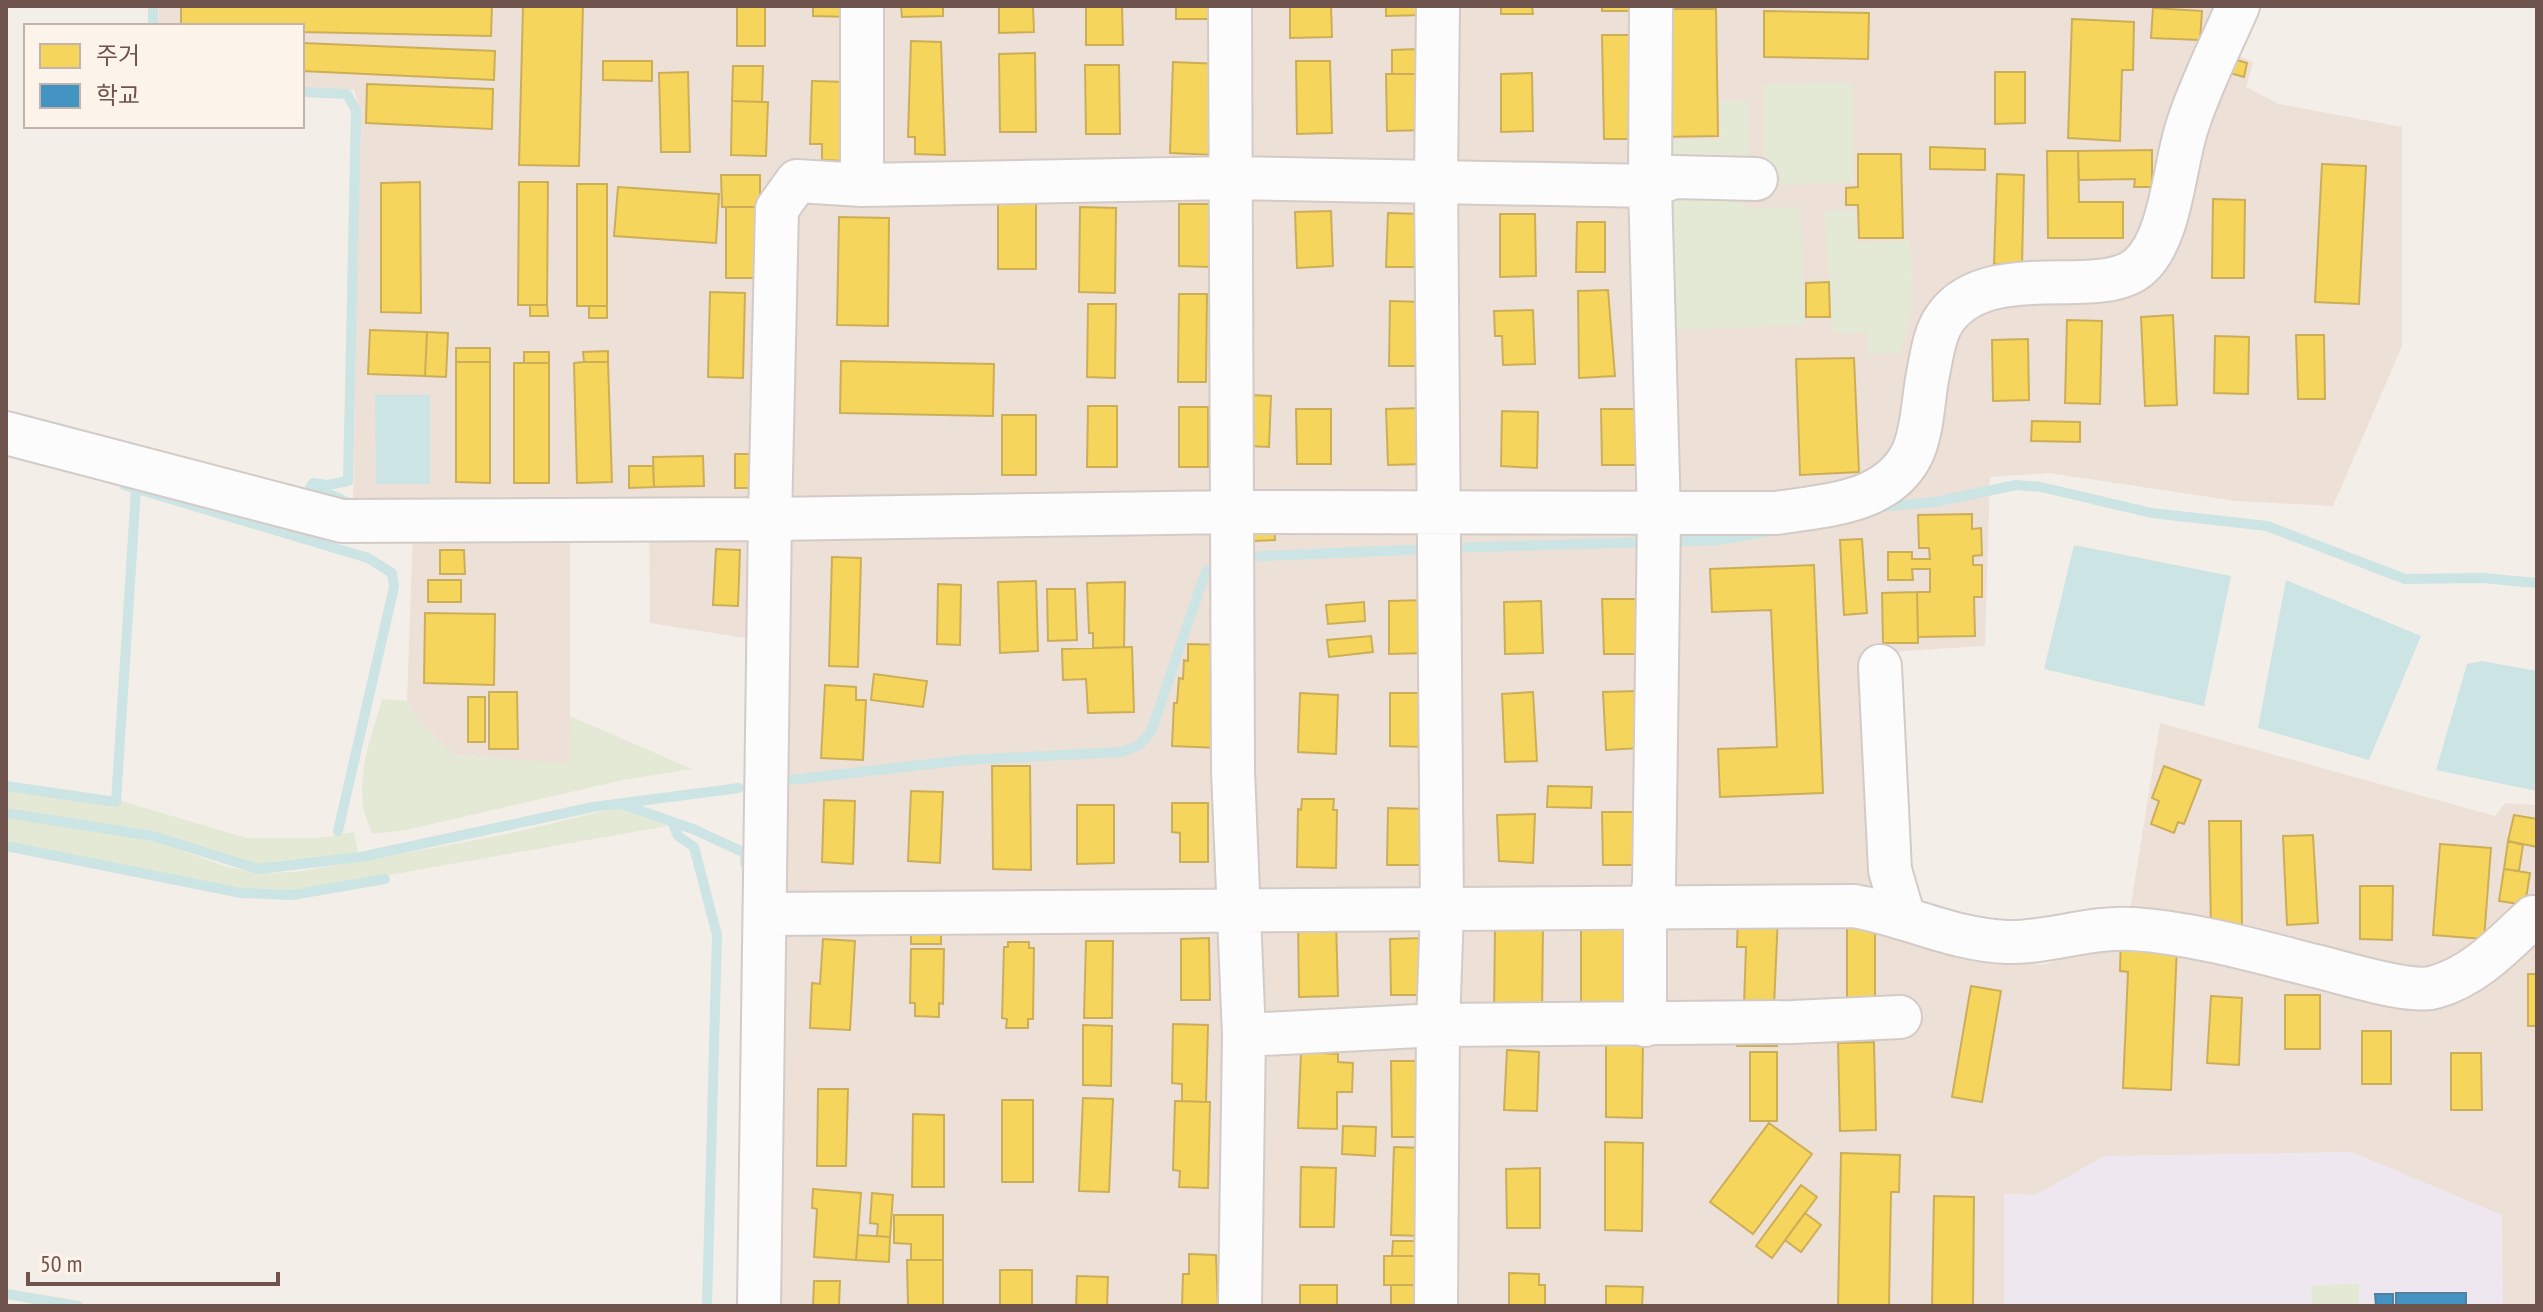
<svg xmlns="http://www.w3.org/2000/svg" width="2543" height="1312" font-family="'PT Sans Narrow','Noto Sans KR',sans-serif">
	<rect width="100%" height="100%" fill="#f4eee9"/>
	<path fill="#ede0d7" d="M159 6H2221L2213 45 2253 62 2246 87 2279 104 2402 127V346L2333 506 2236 501 2049 473 1990 477 1985 646 1873 653 1879 878 2006 958 2043 965 2107 941 2130 911 2160 723 2495 816 2505 803 2537 805V1306H2503L2501 1214 2105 1156 2036 1195 2005 1194 2004 1306H776L783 644 650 623 649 505 570 506V765L455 755 422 725 407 701 414 504 353 501 360 112 354 90 302 88V26H158Z"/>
	<path fill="#efe7f0" d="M2352 1152 2502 1215 2503 1306H2004V1194L2036 1195 2105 1156Z"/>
	<path fill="#e4e9d5" d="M1852 83 1854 183 1765 184 1763 84Z
		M1720 101H1748L1749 162 1665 163V140L1721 139Z
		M1718 189 1750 209 1800 207 1805 325 1670 330 1664 191Z
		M1855 210 1857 242 1910 241 1912 307 1901 353 1868 354 1867 333 1833 334 1824 211Z
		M382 699 407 701 422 725 455 755 569 764 570 716 692 769 623 780 406 830 373 834C349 790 370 744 382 699Z
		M6 789 117 805 121 801 247 838H319L354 832 358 853 258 865 230 859 155 831 6 809Z
		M617 808 668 826 292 892 242 889 6 842V817L150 839 227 867 258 873 295 872 362 861 503 835Z
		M2359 1284V1306H2312L2311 1285Z"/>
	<path fill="#cce4e3" d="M375 395H430V484H376Z
		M2074 545 2231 576 2204 706 2044 669Z
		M2286 580 2421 636 2369 760 2258 728Z
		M2482 661 2537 671V791L2436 770 2467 664Z"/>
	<path fill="#f6d55c" stroke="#cdae58" stroke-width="2" d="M181 6H492L491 36 302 32V26H181Z
		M523 6H583L579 166 519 165Z
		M737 6H765V46H737Z
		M813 6H849V17L813 16Z
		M901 6H943V16L902 17Z
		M999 6H1033L1034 32 999 33Z
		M1086 6H1122L1123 45H1086Z
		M1176 6H1212V19H1176Z
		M1290 6H1331L1332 37 1290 38Z
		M1386 6H1421L1422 15 1386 16Z
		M1501 6H1532L1533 14H1501Z
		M1602 6H1631V11H1602Z
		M2153 8 2202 11 2200 40 2151 38Z
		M1658 9H1716L1718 136 1660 137Z
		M1764 11 1869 13 1868 59 1764 57Z
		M2072 19 2134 22 2133 70H2122L2120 141 2068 138Z
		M1602 35H1632L1633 139H1604Z
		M911 41 941 42 945 155 915 154V137H908Z
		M302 43 495 51 494 80 302 71Z
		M1418 49 1419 74H1392V50Z
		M1035 53 1036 132H1000L999 54Z
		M2230 58 2247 63 2244 77 2226 72Z
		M603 61H652V81L603 80Z
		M1296 61H1330L1332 133 1297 134Z
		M1173 62 1220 64 1217 155 1170 153Z
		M1085 65H1119L1120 134H1086Z
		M733 66H763L762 102 732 101Z
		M688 72 690 152H661L659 73Z
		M1995 72H2025V123L1995 124Z
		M1532 73 1533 131 1501 132V74Z
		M1386 74H1419L1425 130 1387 131Z
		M812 81 848 82 846 161 822 160V144H810Z
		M367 84 493 89 492 129 366 123Z
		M732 101 768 102 766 156 731 155Z
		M1930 147 1985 149V170L1930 169Z
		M2152 150V187H2134L2135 179 2079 180 2078 151Z
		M2047 151H2078L2079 202H2123V238H2048Z
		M1858 154H1901L1903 238H1859L1858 205H1846V188L1858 187Z
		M2322 164 2366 166 2359 304 2315 302Z
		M1997 174 2024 175 2022 265 1994 264Z
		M721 175H760V207H722Z
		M420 182 421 313 381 312V183Z
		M519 182H548L547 305H518Z
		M577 184H607V306H577Z
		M618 187 719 194 716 243 614 236Z
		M1036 196V269H998V197Z
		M2213 199 2245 200 2244 278H2212Z
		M1179 204H1210V267L1179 266Z
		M726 207H760L761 278H726Z
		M1080 207 1116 208 1115 293 1079 292Z
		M1331 211 1333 266 1297 268 1295 212Z
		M1388 213 1421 214 1420 267H1386Z
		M1500 214H1535L1536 276 1500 277Z
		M839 217 889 218 888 326 837 325Z
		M1577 222H1605V272H1576Z
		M1829 282 1830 317H1806V283Z
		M1608 290 1615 376 1579 378 1578 291Z
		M710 292 745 293 743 378 708 377Z
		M1179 294H1207L1206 382H1178Z
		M1390 301 1421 302V366H1389Z
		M1088 304H1116L1115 378 1087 377Z
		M530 305H547L548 316H530Z
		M589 306H607V318H589Z
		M1533 310 1535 364 1503 365 1502 336H1495L1494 311Z
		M2173 315 2177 405 2145 406 2141 317Z
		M2067 320 2102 321 2100 404 2065 403Z
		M370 330 427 332 425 376 368 374Z
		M427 332 448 333 446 377 425 376Z
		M2296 335H2324L2325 399H2298Z
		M2215 336 2249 337 2248 394 2214 393Z
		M2028 339 2029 400 1993 401 1992 340Z
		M456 348H490V362H456Z
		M608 351V362H584L583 352Z
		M524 352H549V363H524Z
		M1854 358 1859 472 1800 475 1796 359Z
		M841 361 994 364 993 416 840 413Z
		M456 362H490V483L456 482Z
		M584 362H608L612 482 577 483 574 363Z
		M514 363H549V483H514Z
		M1251 395 1271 396 1269 447 1249 446Z
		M1088 406H1117V467H1087Z
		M1179 407H1208V467H1179Z
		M1422 408 1423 464 1388 465 1386 409Z
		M1296 409H1331V464H1297Z
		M1601 409H1636L1637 465H1602Z
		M1502 411 1538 412 1537 468 1501 466Z
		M1002 415H1036V475H1002Z
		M2032 421 2080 422V442L2031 441Z
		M735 454H762V488H735Z
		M703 456 704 486 654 487 653 457Z
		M629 466H653L654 487 629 488Z
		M1972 514V529L1981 528 1982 555 1973 556V565H1982V597H1974L1975 636 1918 637 1917 592H1930V569H1912L1913 580H1888V552H1912V559H1930L1929 548H1919L1918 515Z
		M1274 522 1275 540 1252 541 1251 523Z
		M1862 539 1867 613 1844 615 1840 540Z
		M716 549 740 550 738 606 713 605Z
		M440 550H464L465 574H440Z
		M832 557 861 558 858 667 829 666Z
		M1814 565 1823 793 1720 797 1718 749 1777 747 1771 610 1712 612 1710 569Z
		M428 580H461V602H428Z
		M1036 581 1038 651 1000 653 998 582Z
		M1125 582 1124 647 1093 648V633H1089L1087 583Z
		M938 584 961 585 960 645 937 644Z
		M1047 589H1075L1077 640 1048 641Z
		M1917 592 1918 643H1883L1882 593Z
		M1602 599H1640L1641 654H1604Z
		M1427 600V653L1389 654V601Z
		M1541 601 1543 653 1505 654 1504 602Z
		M1364 602 1365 621 1328 624 1326 605Z
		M425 613 495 614 494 685 424 683Z
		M1371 636 1373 652 1329 657 1327 640Z
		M1188 644 1222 645 1218 748 1172 746 1174 703H1177L1179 678 1183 679 1184 660 1188 661Z
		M1132 647 1134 712 1088 713 1086 679 1063 680 1062 649Z
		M874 674 927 681 923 707 871 700Z
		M825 685 856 687V700H866L863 760 821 758Z
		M1637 691 1640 748 1606 750 1603 692Z
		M489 692H517L518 749H489Z
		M1533 692 1537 761 1505 762 1502 694Z
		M1300 693 1338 695 1336 754 1298 752Z
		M1390 693H1423L1424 747 1390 746Z
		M468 697H485V742H468Z
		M992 766H1030L1031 870 993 869Z
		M2164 766 2201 780 2184 824 2178 822 2174 833 2151 824 2159 801 2152 798Z
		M1548 786 1592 787 1591 808 1547 807Z
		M911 791 943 792 940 863 908 861Z
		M1302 799H1334L1333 810H1337L1336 868 1297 867 1298 809 1301 810Z
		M824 800 855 801 853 864 822 862Z
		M1172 803H1208V862H1180V833L1172 832Z
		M1077 805H1114V863L1077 864Z
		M1388 808 1425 809 1424 865H1387Z
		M1602 812H1641L1642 865H1603Z
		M1535 814 1533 863 1499 861 1497 815Z
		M2514 815 2537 819V847L2508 841Z
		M2209 821H2241L2242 926 2211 927Z
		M2313 835 2318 923 2287 925 2283 836Z
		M2508 841 2523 845 2519 871 2504 869Z
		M2440 844 2491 848 2484 939 2433 935Z
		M2504 869 2530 873 2525 905 2499 901Z
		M2360 886H2393L2392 940 2360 939Z
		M1738 913 1778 916 1774 1006 1744 1005 1746 947H1737Z
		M1336 919 1338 996 1299 997 1298 920Z
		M911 921 941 922V944H911Z
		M1581 921H1635L1636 1002H1581Z
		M1875 923V1001L1847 1002V924Z
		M1495 925 1543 926 1542 1014H1494Z
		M2121 935 2177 946 2171 1090 2123 1088 2128 972 2120 971Z
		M1209 938 1210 1000H1181V939Z
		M1424 938 1425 995H1391L1390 939Z
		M823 939 855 941 850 1030 810 1028 812 983 820 984Z
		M1086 941H1113L1112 1018H1084Z
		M1008 942H1029V948H1034L1033 1019H1028V1028H1006L1007 1019 1002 1018 1004 947H1008Z
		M911 949H944L943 1004 939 1003V1017L915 1016V1003H910Z
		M2528 974H2537V1026H2528Z
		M1971 986 2001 991 1982 1102 1952 1097Z
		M2285 995H2320V1049H2285Z
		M2211 996 2242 998 2239 1065 2207 1063Z
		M1173 1024 1208 1025 1206 1102 1182 1101V1084L1172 1083Z
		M1083 1025 1112 1026 1111 1086 1083 1085Z
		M1777 1027V1046H1737V1028Z
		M2362 1031H2391V1084H2362Z
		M1606 1037H1643L1642 1118 1606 1117Z
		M1874 1042 1876 1130 1840 1131 1838 1043Z
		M1507 1050 1539 1052 1537 1111 1504 1110Z
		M1301 1052 1338 1054V1062L1353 1063 1352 1092H1337V1129L1298 1128Z
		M1750 1052H1777V1121H1750Z
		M2451 1053H2481L2482 1110H2451Z
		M1391 1061H1420L1421 1137H1392Z
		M818 1089H848L846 1166H817Z
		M1083 1098 1113 1099 1109 1192 1079 1191Z
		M1002 1100H1033V1182H1002Z
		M1175 1101 1210 1102 1208 1188 1179 1187 1180 1171 1173 1170Z
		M913 1114 944 1115V1187H912Z
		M1769 1123 1812 1154 1753 1234 1710 1202Z
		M1343 1126 1376 1127 1375 1156 1342 1154Z
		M1605 1142 1643 1143 1642 1231 1605 1230Z
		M1394 1147 1423 1148 1421 1236 1391 1235Z
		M1841 1153 1900 1155 1899 1192H1891L1889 1306H1838Z
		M1301 1167 1336 1168 1334 1227H1300Z
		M1540 1168V1228H1507L1506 1169Z
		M1801 1185 1817 1197 1772 1258 1756 1246Z
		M813 1189 861 1193 856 1260 814 1257 817 1209 812 1208Z
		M872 1193 893 1195 890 1237 877 1236 878 1224 870 1223Z
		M1934 1196 1974 1197 1973 1306H1932Z
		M1805 1213 1821 1225 1801 1252 1785 1240Z
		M894 1215H943V1260H911V1244L894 1243Z
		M858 1235 890 1237 889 1262 856 1260Z
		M1393 1241H1420V1256H1392Z
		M1189 1254 1216 1255 1218 1306H1182L1183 1274H1189Z
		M1384 1256H1427V1285H1384Z
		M907 1260H943V1306H908Z
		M1000 1270H1032V1306H1000Z
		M1509 1273 1539 1274V1285H1545V1306H1509Z
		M1077 1276 1108 1277 1107 1306H1076Z
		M814 1281H840L839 1306H813Z
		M1300 1285H1337V1306H1300Z
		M1391 1285H1427V1306H1391Z
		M1606 1286 1643 1287 1642 1306H1606Z"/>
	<path fill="#4393c3" stroke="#5080a0" stroke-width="2" d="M2396 1293H2466V1306H2396Z
		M2375 1294H2393V1306H2376Z"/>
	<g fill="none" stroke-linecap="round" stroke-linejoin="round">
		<path stroke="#cce4e3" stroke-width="10" d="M153 26V6
			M302 92 347 94 356 111 348 481 328 485 313 483 307 493
			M124 485 368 558 392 573 394 587 338 831
			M309 493 332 495 351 504
			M1879 507 1935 502 2016 485 2041 487 2152 513 2267 526 2405 579 2482 578 2537 583
			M1667 542 1719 540 1766 532
			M1447 548 1651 542
			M1240 557 1431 549
			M790 780 965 760 1122 752 1139 745 1151 732 1205 573 1220 561
			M6 786 116 802 136 489
			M621 804 693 829 745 853V864
			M6 813 153 836 258 869 361 857 593 807 739 788
			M672 822 678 836 694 847 717 935 707 1306
			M6 846 241 893 292 895 385 879
			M6 1294 78 1306"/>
		<g stroke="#d3cbc7" stroke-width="46">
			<path id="minor" d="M862 6V185
				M1230 6 1233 771 1244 1035 1240 1306
				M6 433 342 521 770 519 777 209 797 181 862 185 1228 178 1650 186 1674 177 1756 179
				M1880 666 1890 870 1904 918
				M765 914 1854 906C1906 915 1953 940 2007 942 2049 943 2091 926 2133 929 2192 933 2253 950 2311 965 2339 971 2410 995 2435 987 2475 976 2504 944 2533 917
				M1645 1025V927L1654 885 1659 515 1650 186 1651 6
				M1244 1035 1438 1025 1793 1022 1900 1017
				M759 1306 770 519 1233 512 1776 513C1825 505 1889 504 1913 452 1923 429 1923 399 1928 374 1932 355 1934 333 1946 317 1990 257 2102 302 2140 266 2172 237 2174 164 2188 124 2201 84 2221 45 2238 6
				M1436 1306 1438 1025 1442 911 1436 180 1438 6"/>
		</g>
		<use href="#minor" stroke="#fdfcfc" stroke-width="42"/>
	</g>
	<rect width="2543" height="1312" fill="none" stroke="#6e544d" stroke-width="16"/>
	<rect x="24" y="24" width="280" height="104" fill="#fcf3ea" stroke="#c3b3ab" stroke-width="2"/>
	<rect x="40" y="44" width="40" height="24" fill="#f6d55c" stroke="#c3b3ab" stroke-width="2"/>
	<text x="96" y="64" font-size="24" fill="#6e544d">주거</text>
	<rect x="40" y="84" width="40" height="24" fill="#4393c3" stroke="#c3b3ab" stroke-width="2"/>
	<text x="96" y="104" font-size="24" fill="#6e544d">학교</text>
	<path d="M28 1272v12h250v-12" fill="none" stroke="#6e544d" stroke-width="4"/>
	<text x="40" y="1272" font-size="24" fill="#6e544d" stroke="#fcf3ea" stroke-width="6" paint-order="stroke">50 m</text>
</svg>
